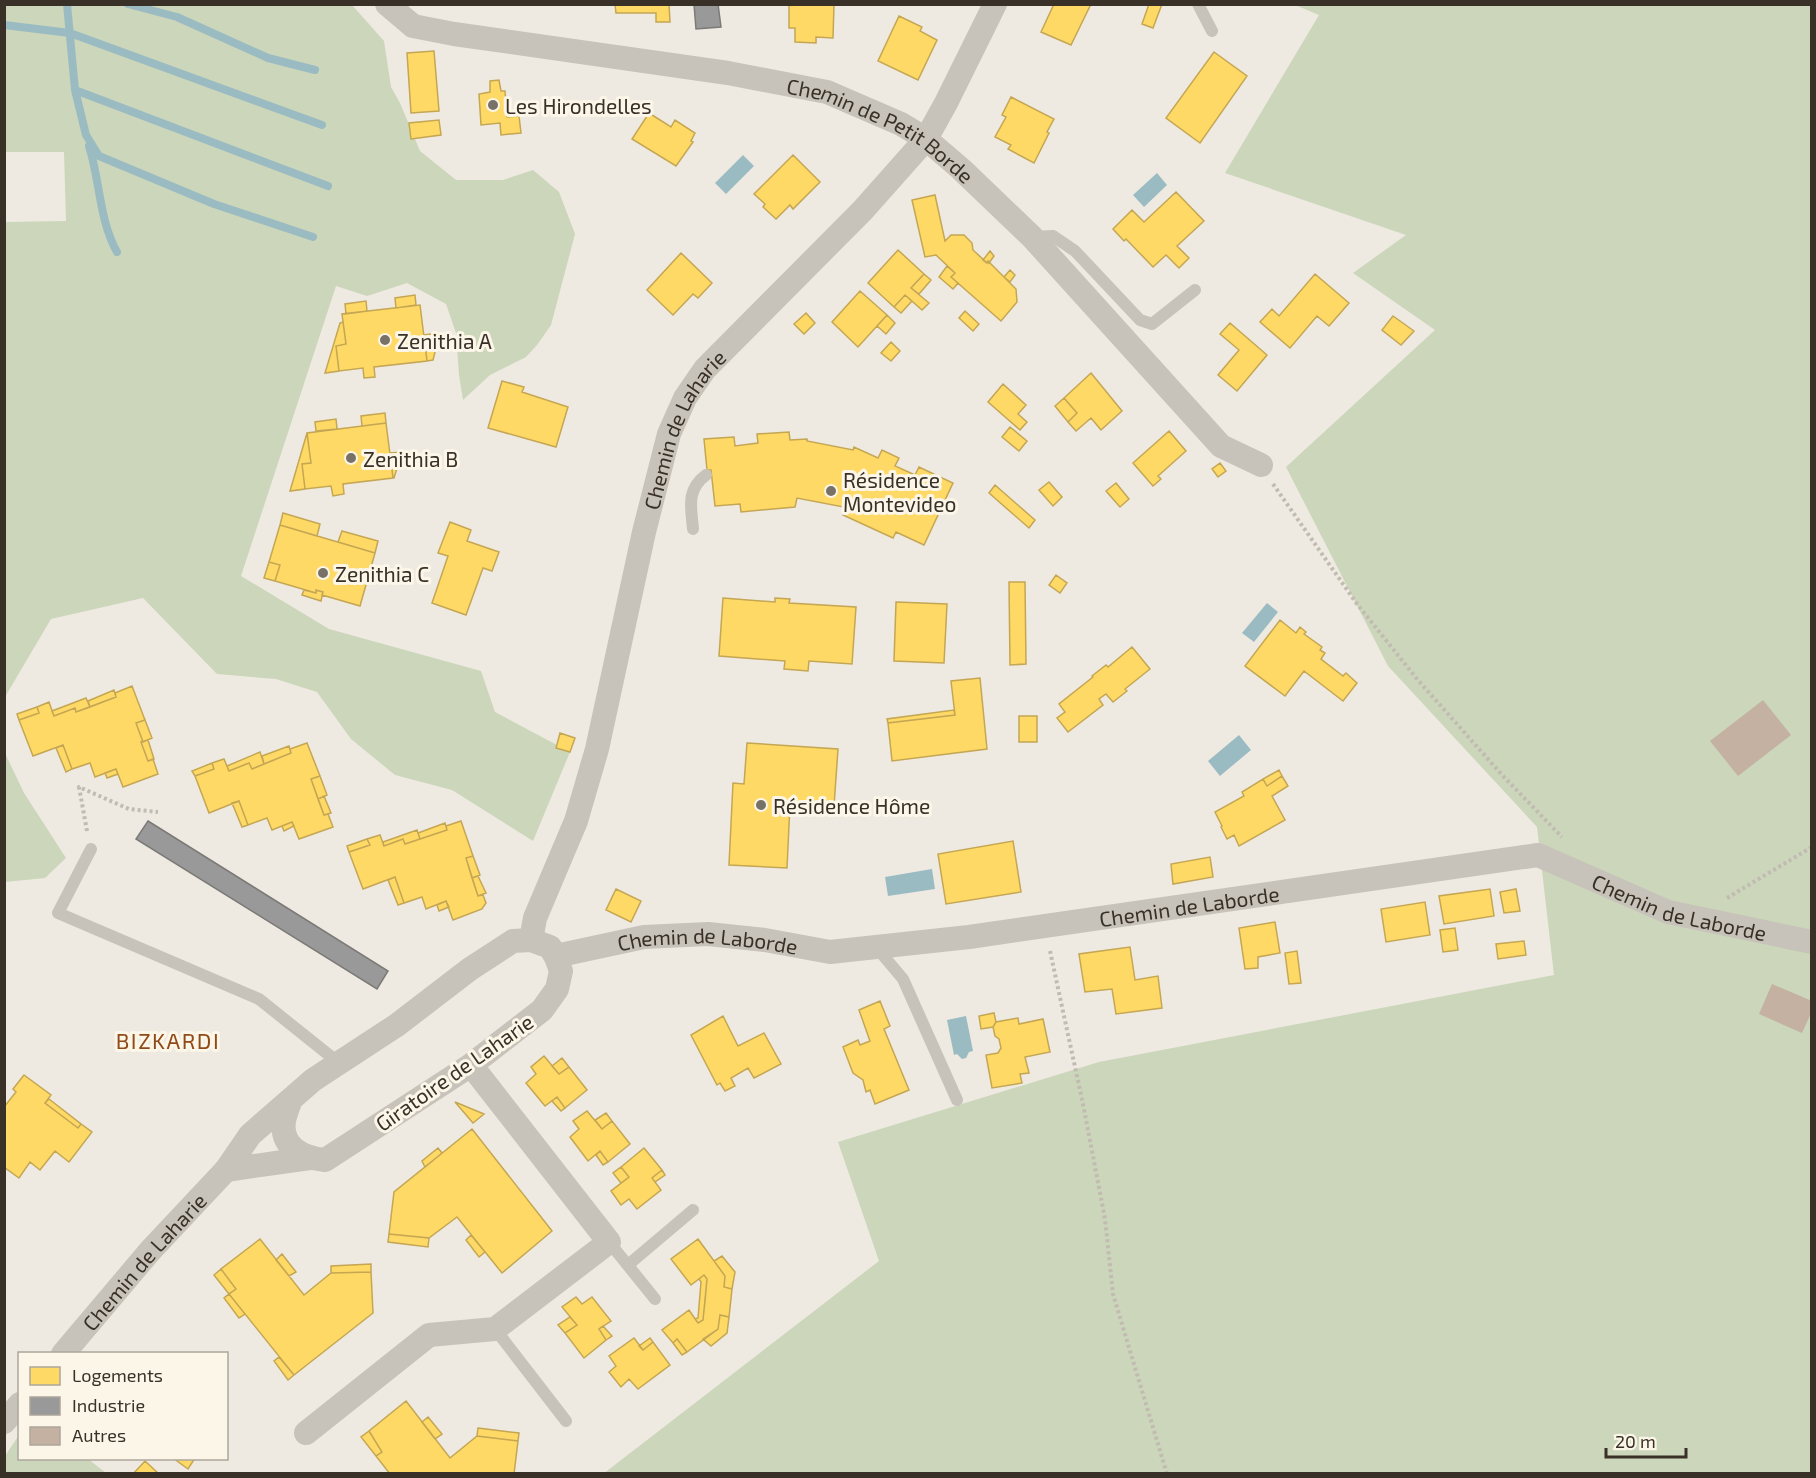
<svg xmlns="http://www.w3.org/2000/svg" width="1816" height="1478" font-family="'Exo 2',sans-serif">
	<rect width="100%" height="100%" fill="#eeeae1"/>
	<path fill="#cbd6ba" d="M5 5H352L384 41 391 87 400 103 420 151 456 180H503L533 170 559 192 575 234 551 325 537 345 526 357 490 375 463 400 459 375 456 333 446 304 407 283 367 296 336 286 241 576 329 629 481 671 495 712 570 752 533 841 452 790 395 775 351 739 317 692 276 679 217 674 143 598 51 619 5 697V222L66 221 64 152H5Z
		M1295 5H1811V1473L603 1474 879 1261 838 1142 1099 1062 1554 975 1537 827 1388 666 1286 467 1435 330 1353 273 1406 235 1225 173 1319 15Z
		M4 751 24 793 66 858 45 878 5 882Z
		M19 1435 20 1458 88 1459 106 1473H5V1456Z"/>
	<path fill="#9bbbc2" d="M743 155 754 166 726 194 715 183Z
		M1157 173 1167 185 1144 207 1133 195Z
		M1267 603 1278 612 1254 642 1242 633Z
		M1239 735 1251 750 1220 776 1208 761Z
		M932 869 935 889 888 896 885 877Z
		M966 1016 973 1051 969 1052 966 1058 962 1059 957 1054 954 1055 947 1020Z"/>
	<path fill="#ffd966" stroke="#c4a653" stroke-width="1.5" d="M615 4H669L670 22H656V13H616Z
		M789 4H834L833 38 816 37V43L795 42V28H789Z
		M1054 4H1091L1071 45 1041 32Z
		M1149 4H1162L1153 28 1142 24Z
		M899 16 922 27 920 31 937 40 918 80 878 61Z
		M434 51 439 111 411 113 407 53Z
		M1214 52 1247 76 1200 143 1166 118Z
		M499 80 501 91H505L507 117 519 116 521 133 501 135 500 123 481 125 479 94 490 92V81Z
		M1011 97 1054 119 1047 132 1049 133 1034 163 1008 149 1011 145 995 137 1006 117 1002 115Z
		M649 113 671 127 675 120 695 133 691 141 693 142 676 166 632 139Z
		M439 120 441 135 411 139 409 123Z
		M793 155 820 182 793 209 790 205 776 219 763 207 765 204 754 194Z
		M1176 192 1204 221 1177 246 1189 258 1179 268 1166 255 1153 267 1126 239 1124 241 1113 229 1132 210 1144 222Z
		M935 195 945 241 951 235H964L972 243 973 250 987 263 988 261 1016 289 1017 302 1001 321 951 277 955 273 936 255 925 257 912 200Z
		M898 250 924 274 911 288 929 303 922 310 905 295 894 307 868 283Z
		M990 251 994 256 989 263 988 261 987 263 983 260Z
		M681 253 712 283 698 298 693 294 673 315 647 290Z
		M947 266 955 273 951 277 958 283 953 289 939 277Z
		M1010 270 1015 275 1010 282 1004 277Z
		M924 274 931 280 919 294 911 288Z
		M1315 274 1349 303 1329 326 1317 316 1290 348 1260 322 1272 309 1279 316Z
		M860 291 887 315 858 347 832 322Z
		M415 295 416 305 396 308 395 298Z
		M905 295 912 301 901 313 894 307Z
		M366 301 367 311 346 314 345 304Z
		M420 305 427 361 374 367 375 377 364 378 363 368 339 371 336 346 346 344 342 314Z
		M965 311 979 324 973 331 959 318Z
		M806 313 815 323 804 334 794 324Z
		M887 315 895 323 886 334 877 326Z
		M1393 316 1414 331 1401 345 1382 330Z
		M343 322 346 344 336 346 339 371 325 373 340 323Z
		M1230 323 1267 355 1237 391 1218 375 1239 350 1220 334Z
		M440 333 433 360 427 361 424 335Z
		M891 342 900 351 891 361 881 353Z
		M1091 373 1122 411 1101 430 1091 418 1076 431 1068 422 1077 413 1064 398Z
		M502 381 524 387 522 392 568 407 556 447 488 428Z
		M1003 384 1026 405 1018 414 1027 422 1020 430 988 402Z
		M1064 398 1077 413 1068 422 1055 406Z
		M385 413 386 423 362 426 361 416Z
		M336 419 337 429 316 431 315 422Z
		M386 423 393 478 343 484 344 494 333 496 331 486 305 489 302 464 311 463 307 433Z
		M1010 427 1027 441 1019 451 1002 437Z
		M1169 431 1186 451 1158 476 1161 479 1153 486 1133 463Z
		M789 432 790 440 807 439V441L853 450 854 447 878 458 882 450 899 458 895 466 915 475 919 467 953 483 924 545 896 532 893 538 843 515 844 507 797 498 795 507 741 512 740 504 715 506 711 470H707L704 439 734 437 735 446 758 443 757 434Z
		M307 433 311 463 302 464 305 489 290 491Z
		M402 452 394 478H393L390 453Z
		M1220 463 1226 471 1218 477 1212 469Z
		M1049 482 1062 497 1053 506 1039 490Z
		M1116 483 1129 499 1120 507 1106 491Z
		M995 485 1035 520 1029 528 989 493Z
		M283 513 320 524 317 536 280 525Z
		M450 522 471 530 467 541 499 552 492 571 483 568 466 615 432 603 448 556 438 553Z
		M280 525 375 553 360 606 322 595 323 592 316 590V593L275 581 280 565 269 562Z
		M342 531 378 541 375 553 338 542Z
		M269 562 280 565 275 581 264 578Z
		M1056 575 1067 583 1060 593 1049 585Z
		M1009 582H1025L1026 664 1010 665Z
		M304 590 316 593V590L323 592 321 601 302 595Z
		M723 598 775 602V598L790 599 789 603 856 607 852 664 809 661 808 671 784 669 785 661 719 656Z
		M896 602 947 604 944 663 894 661Z
		M1280 620 1296 633 1300 627 1306 632 1304 634 1322 647 1320 650 1325 653 1321 659 1343 676 1346 673 1357 683 1343 701 1304 671 1285 696 1245 666Z
		M1132 647 1150 669 1125 689 1127 691 1113 702 1106 694 1099 699 1103 705 1068 732 1057 718 1065 712 1059 704 1093 677 1092 676 1106 665 1108 667Z
		M980 678 987 749 892 761 888 723 955 715 951 681Z
		M132 686 145 720 136 723 143 742H141L148 761 153 759 158 774 123 787 116 769 95 777 90 763 72 769 63 745 33 756 19 720 39 713 37 707 49 702 54 716 75 708 76 712 116 697 115 693Z
		M114 690 116 697 90 707 88 701Z
		M86 698 90 707 76 712 75 708 54 716 52 711Z
		M37 707 39 713 19 720 17 714Z
		M954 710 955 715 888 723 887 719Z
		M1019 716H1037V742H1019Z
		M145 720 152 738 143 742 136 723Z
		M560 733 575 738 570 752 556 748Z
		M148 740 154 759 148 761 141 742Z
		M307 743 320 776 311 779 324 815 328 814 333 827 299 839 292 822 272 830 267 818 248 825 239 801 209 813 195 776 214 769 212 763 224 759 229 771 249 763 252 769 291 753 290 749Z
		M747 743 838 749 834 806 790 804 787 868 729 865 733 783 744 784Z
		M63 745 72 769 66 772 56 748Z
		M289 746 291 753 264 764 262 756Z
		M260 752 264 764 252 769 249 763 229 771 227 766Z
		M212 763 214 769 195 776 192 771Z
		M116 769 118 774 107 778 105 773Z
		M1279 770 1282 776 1267 786 1263 779Z
		M320 776 327 795 318 799 311 779Z
		M1282 776 1288 786 1272 796 1285 820 1239 846 1234 835 1227 839 1221 827 1222 826 1215 812 1244 796 1242 792 1263 779 1267 786Z
		M324 796 331 813 324 815 318 799Z
		M239 801 248 825 242 827 232 803Z
		M461 821 473 856 466 858 478 896 483 895 486 903 482 909 453 920 446 901 426 909 422 897 404 903 395 877 363 889 349 852 370 845 367 839 380 835 384 846 403 839 405 844 447 830 446 826Z
		M292 822 294 826 284 831 282 826Z
		M445 823 447 830 420 839 418 833Z
		M417 830 420 839 405 844 403 839 384 846 383 842Z
		M367 839 370 845 349 852 347 846Z
		M1013 841 1021 892 946 904 938 854Z
		M473 856 480 875 472 878 466 858Z
		M1210 857 1213 877 1173 884 1171 864Z
		M478 876 486 893 478 896 472 878Z
		M395 877 404 903 398 905 388 880Z
		M616 889 641 901 631 922 606 910Z
		M1490 889 1494 916 1444 924 1439 896Z
		M1516 889 1520 911 1504 913 1500 892Z
		M446 901 449 907 439 911 437 905Z
		M1425 902 1430 935 1386 942 1381 909Z
		M1275 922 1280 953 1258 957V968L1245 969 1239 928Z
		M1455 928 1458 950 1443 952 1440 930Z
		M1524 941 1526 955 1498 959 1496 944Z
		M1130 947 1135 980 1158 976 1162 1008 1116 1014 1112 989 1085 992 1079 954Z
		M1297 951 1301 983 1289 984 1285 953Z
		M880 1001 890 1026 884 1029 909 1090 875 1104 870 1090 866 1092 863 1080 853 1073 843 1047 858 1040 860 1045 870 1041 859 1010Z
		M994 1013 996 1022 993 1027 981 1029 979 1016Z
		M723 1016 738 1046 764 1033 781 1064 754 1078 748 1068 731 1078 735 1086 725 1091 720 1083 717 1085 691 1035Z
		M1018 1018 1019 1024 1043 1019 1050 1052 1025 1057 1029 1073 1020 1074 1022 1083 992 1088 986 1055 998 1053 1001 1048 999 1039 995 1036 993 1027 996 1022Z
		M544 1056 559 1074 569 1067 587 1090 565 1108 557 1097 545 1106 526 1083 536 1074 531 1067Z
		M562 1058 569 1067 559 1074 552 1066Z
		M24 1075 51 1095 45 1103 78 1128 81 1124 92 1132 69 1162 55 1151 40 1170 30 1162 19 1178 4 1167V1107L16 1092 13 1089Z
		M557 1097 565 1108 561 1111 552 1101Z
		M49 1099 81 1124 78 1128 45 1103Z
		M455 1102 484 1114 473 1123Z
		M587 1111 602 1129 612 1121 630 1144 608 1162 600 1151 588 1161 570 1137 579 1129 573 1121Z
		M606 1113 612 1121 602 1129 595 1120Z
		M472 1129 552 1231 502 1273 457 1217 429 1238 389 1234 394 1192Z
		M438 1148 442 1153 425 1167 422 1161Z
		M644 1148 662 1170 652 1178 661 1190 637 1209 629 1199 621 1205 611 1191 629 1177 621 1167Z
		M600 1151 608 1162 603 1165 596 1155Z
		M621 1167 629 1177 621 1183 613 1173Z
		M662 1170 665 1175 655 1182 652 1178Z
		M389 1234 429 1238 428 1247 388 1242Z
		M471 1235 485 1252 479 1257 466 1240Z
		M260 1239 304 1295 331 1273 371 1272 373 1313 294 1375 229 1294 236 1289 221 1269Z
		M698 1239 725 1276 724 1287 732 1289 729 1317 720 1315 718 1329 687 1352 677 1339 673 1343 662 1330 689 1310 698 1323 703 1320 707 1279 704 1275 691 1285 671 1259Z
		M282 1254 296 1272 289 1276 276 1260Z
		M722 1256 735 1272 732 1289 724 1287 725 1276 714 1261Z
		M371 1264V1272L331 1273V1266Z
		M221 1269 236 1289 229 1294 214 1275Z
		M704 1275 707 1279 705 1301 703 1320 698 1323 695 1319 698 1318 701 1282 699 1279Z
		M229 1294 245 1314 239 1318 224 1298Z
		M576 1297 582 1304 592 1297 611 1321 599 1329 606 1340 584 1358 565 1333 577 1325 562 1307Z
		M720 1315 729 1317 727 1333 711 1346 703 1339 718 1329Z
		M570 1317 577 1325 565 1333 558 1325Z
		M603 1326 612 1336 606 1340 599 1329Z
		M634 1338 643 1350 653 1342 670 1365 638 1389 629 1379 621 1387 609 1372 616 1366 609 1356Z
		M650 1338 653 1342 643 1350 639 1346Z
		M677 1339 687 1352 682 1355 673 1343Z
		M279 1357 294 1375 288 1380 274 1361Z
		M406 1401 450 1458 477 1436 518 1441 514 1474H390L376 1456 382 1452 369 1431Z
		M428 1417 442 1434 435 1439 422 1422Z
		M478 1428 519 1433 518 1441 477 1436Z
		M369 1431 382 1452 376 1456 361 1437Z
		M173 1458H195L188 1469Z
		M145 1461 159 1474H133Z"/>
	<path fill="#999" stroke="#7c7a77" stroke-width="1.5" d="M694 4H718L721 27 696 29Z
		M148 821 388 971 377 989 136 839Z"/>
	<g fill="none" stroke-linecap="round" stroke-linejoin="round">
		<path stroke="#9bbbc2" stroke-width="8" d="M67 4 75 90 328 186
			M128 4 177 17 268 58 315 70
			M4 25 70 33 322 125
			M75 90 86 135 99 156 214 204 313 237
			M89 146C100 180 99 220 117 252"/>
	</g>
	<path fill="#c4b1a1" d="M1763 700 1791 735 1738 776 1710 741Z
		M1772 984 1812 1001V1011L1802 1033 1759 1014Z"/>
	<g fill="none" stroke-linecap="round" stroke-linejoin="round">
		<path stroke="#c1bbb2" stroke-width="4" stroke-dasharray="3 3" stroke-linecap="butt" d="M1273 484 1357 604 1417 679 1503 776 1562 837
			M87 831 79 787 129 809 158 812
			M1727 898 1812 847
			M1050 951 1083 1104 1105 1219 1113 1294 1167 1474"/>
		<path stroke="#c8c3ba" stroke-width="12" d="M1198 4 1212 31
			M1033 237 1053 236 1075 251 1140 320 1152 324 1195 290
			M693 529C691 507 686 490 706 475
			M91 849 58 913 259 999 339 1063
			M876 947 903 979 957 1100
			M609 1242 655 1299
			M628 1265 693 1210
			M495 1329 566 1421"/>
		<g stroke="#c8c3ba" stroke-width="24">
			<path id="s1" d="M387 4 413 26 454 34 728 73 827 92 901 124 926 139 961 169 1032 237 1221 446 1261 465"/>
			<path id="s2" d="M531 940 535 918 576 821 597 749 644 532 669 434 685 398 705 369 863 210 926 139 946 103 995 4"/>
			<path id="s3" d="M556 957 565 954 644 937 708 934 765 940 830 952 969 937 1538 855 1668 912 1812 942"/>
			<path d="M226 1170 310 1158"/>
			<path id="s4" d="M63 1354 150 1251 226 1170 250 1135 313 1080 397 1025 470 969 513 941 531 940 550 947 556 957 561 971 557 989 542 1010 471 1065 325 1160C303 1158 280 1147 284 1121 285 1115 288 1108 290 1102"/>
			<path d="M4 1422 20 1404"/>
			<path d="M306 1433 429 1335 495 1329 609 1242 471 1065"/>
		</g>
	</g>
	<g fill="#787168" stroke="#fbf6e8" stroke-width="2">
		<circle cx="493" cy="105" r="6"/>
		<circle cx="385" cy="340" r="6"/>
		<circle cx="351" cy="458" r="6"/>
		<circle cx="831" cy="491" r="6"/>
		<circle cx="323" cy="573" r="6"/>
		<circle cx="761" cy="805" r="6"/>
	</g>
	<g text-anchor="middle" dominant-baseline="central" stroke-width="6" stroke-linejoin="round" paint-order="stroke">
		<g font-size="21" fill="#393027" stroke="#fbf6e8" text-anchor="start">
			<text x="505" y="105">Les Hirondelles</text>
			<text x="397" y="340">Zenithia A</text>
			<text x="363" y="458">Zenithia B</text>
			<text x="843" y="479">Résidence<tspan x="843" dy="24">Montevideo</tspan></text>
			<text x="335" y="573">Zenithia C</text>
			<text x="773" y="805">Résidence Hôme</text>
		</g>
		<g font-size="21" fill="#393027" stroke="#fbf6e8">
			<text stroke="none"><textPath href="#s1" startOffset="518">Chemin de Petit Borde</textPath></text>
			<text stroke="none"><textPath href="#s2" startOffset="536">Chemin de Laharie</textPath></text>
			<text stroke="none"><textPath href="#s3" startOffset="640">Chemin de Laborde</textPath></text>
			<text stroke="none"><textPath href="#s3" startOffset="1144">Chemin de Laborde</textPath></text>
			<text stroke="none"><textPath href="#s3" startOffset="154">Chemin de Laborde</textPath></text>
			<text transform="translate(454 1072) rotate(-35)">Giratoire de Laharie</text>
			<text stroke="none"><textPath href="#s4" startOffset="123">Chemin de Laharie</textPath></text>
		</g>
		<g font-size="22" letter-spacing="1.5" fill="#904a18" stroke="#fbf6e8">
			<text x="168" y="1040">BIZKARDI</text>
		</g>
	</g>
	<rect width="1816" height="1478" fill="none" stroke="#393027" stroke-width="12"/>
	<rect x="18" y="1352" width="210" height="108" fill="#fbf6e8" stroke="#ada79b" stroke-width="1.5"/>
	<rect x="30" y="1367" width="30" height="18" fill="#ffd966" stroke="#ada79b" stroke-width="1.5"/>
	<text x="72" y="1382" font-size="18" fill="#393027">Logements</text>
	<rect x="30" y="1397" width="30" height="18" fill="#999999" stroke="#ada79b" stroke-width="1.5"/>
	<text x="72" y="1412" font-size="18" fill="#393027">Industrie</text>
	<rect x="30" y="1427" width="30" height="18" fill="#c4b1a1" stroke="#ada79b" stroke-width="1.5"/>
	<text x="72" y="1442" font-size="18" fill="#393027">Autres</text>
	<path d="M1606 1448v9h80v-9" fill="none" stroke="#393027" stroke-width="3"/>
	<text x="1615" y="1448" font-size="18" fill="#393027" stroke="#fbf6e8" stroke-width="4.5" paint-order="stroke">20 m</text>
</svg>
